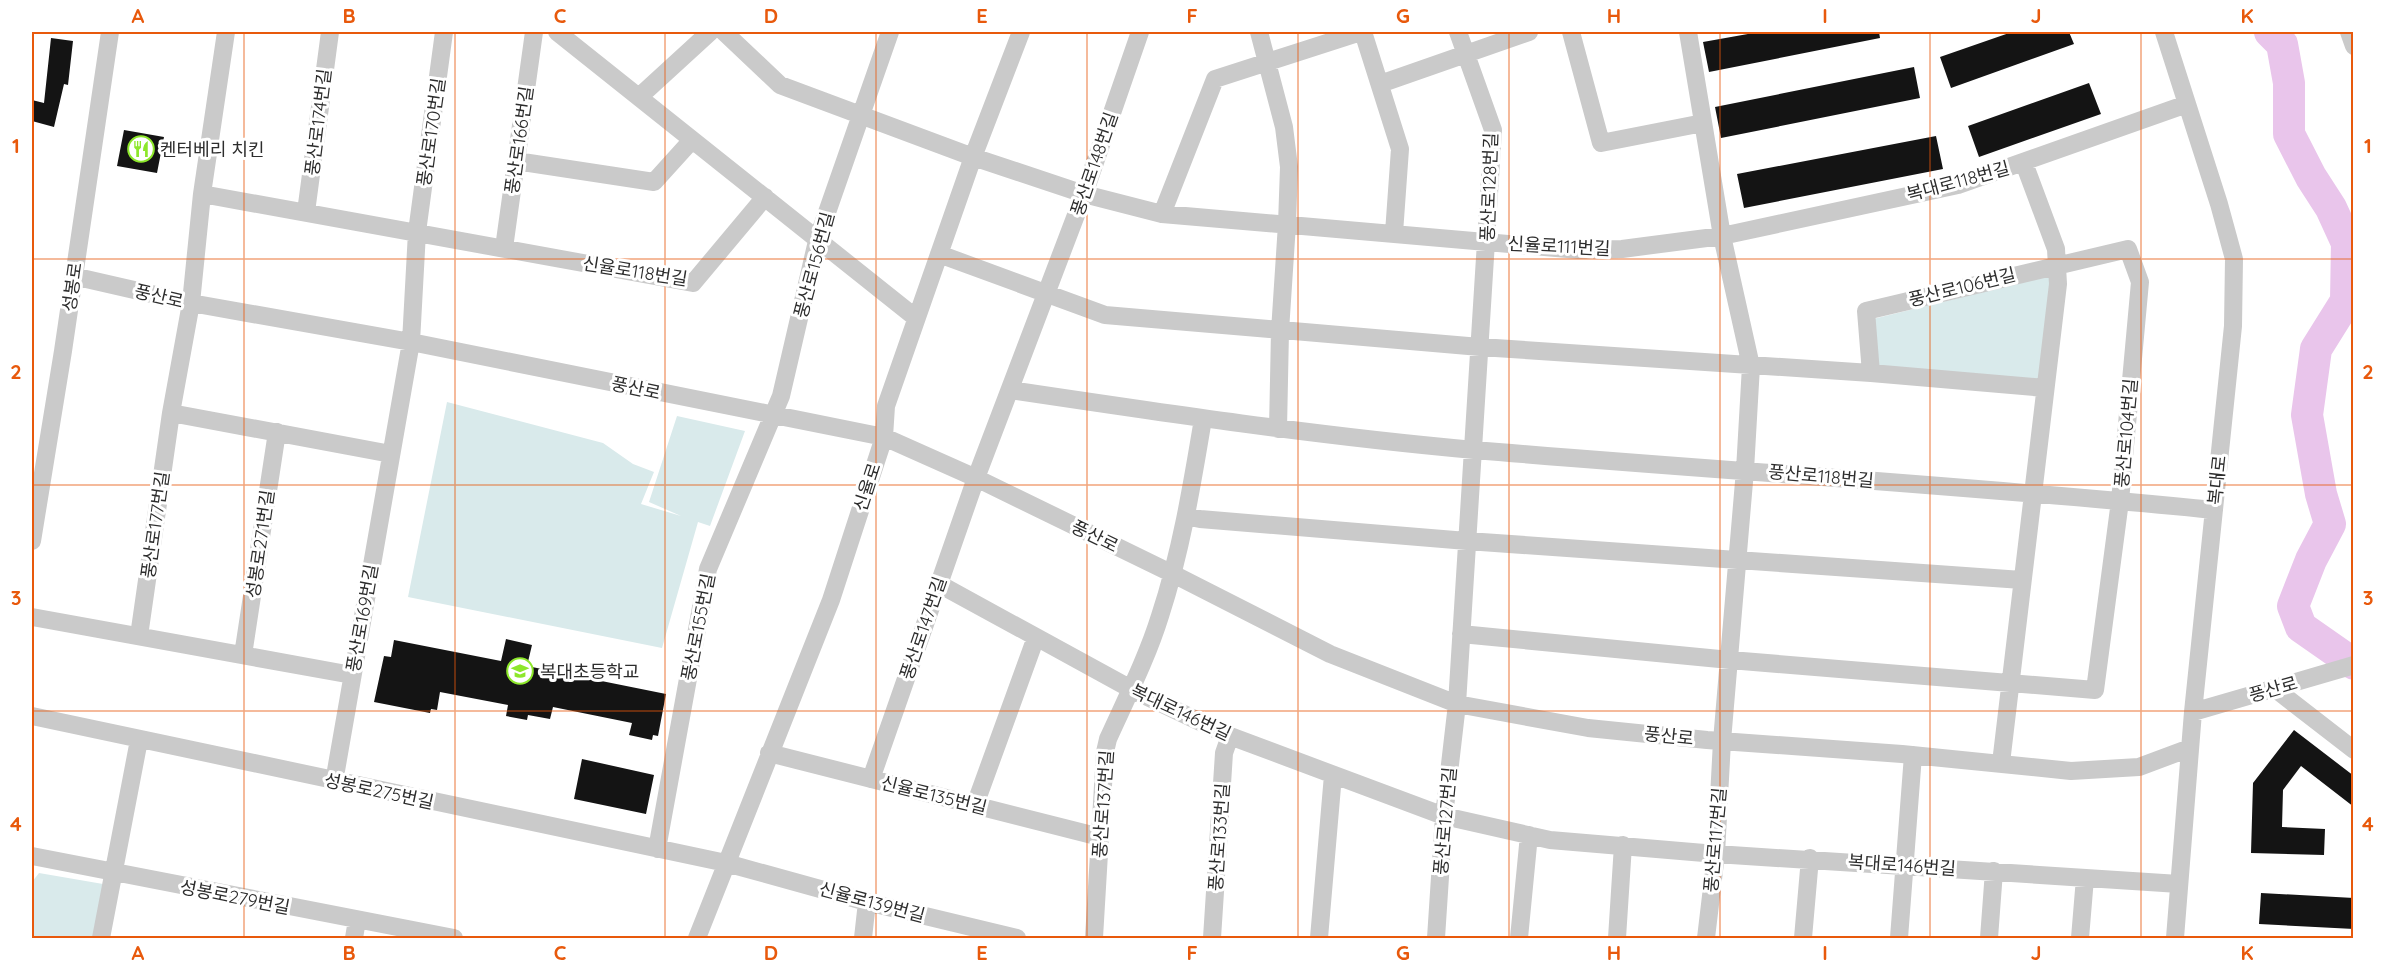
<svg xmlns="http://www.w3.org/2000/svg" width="2385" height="970" font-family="Quicksand,'Noto Sans KR',sans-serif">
	<rect width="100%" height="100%" fill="#fff"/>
	<path fill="#d9eaeb" d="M2052 275 2039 380 1877 366 1873 319Z
		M447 402 603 443 633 464 654 472 641 504 681 516 649 502 677 416 745 431 710 526 698 522 662 648 408 597Z
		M39 873 103 884 93 938H32V882Z"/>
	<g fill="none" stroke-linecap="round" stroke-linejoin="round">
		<path stroke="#e9c5eb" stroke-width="32" d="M2270 32 2282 44 2289 83V134L2311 177 2331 208 2347 243 2346 301 2316 349 2307 415 2321 494 2330 524 2311 560 2293 606 2301 627 2354 664"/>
	</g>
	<path fill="#141414" d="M1759 32H1879L1880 38 1709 72 1703 42Z
		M2012 32H2069L2074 44 1951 88 1940 57Z
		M51 38 73 41 68 85 64 84 54 127 32 121V100L44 103Z
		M1914 67 1920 98 1721 138 1715 107Z
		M2089 83 2101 114 1979 157 1968 126Z
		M124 130 164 137 157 173 117 166Z
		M1936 136 1943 169 1744 208 1737 174Z
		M506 639 532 645 527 666 666 694 658 736 653 735 652 740 629 735 632 723 553 707 550 719 528 715 527 720 506 716 508 705 440 692 437 710 431 709 430 713 374 702 384 656 391 657 394 640 501 661Z
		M2294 730 2354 776V807L2301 766 2283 790 2282 827 2325 829 2324 855 2251 853 2253 783Z
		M582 759 654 775 646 814 574 799Z
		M2261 893 2354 898V929L2259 924Z"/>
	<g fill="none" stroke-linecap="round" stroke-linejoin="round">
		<path stroke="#cacaca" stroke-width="18" d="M557 32 916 318
			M724 32 780 85 973 157 1084 194 1162 214 1579 250 1622 249 1722 236 1958 185 2187 104
			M1259 32 1284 127 1289 167 1287 224 1280 331 1278 429
			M1363 32 1400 149 1394 233
			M1571 32 1601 143 1703 123
			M1688 32 1722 236 1751 366 1745 470 1722 741 1716 854 1706 938
			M2164 32 2219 204 2234 259 2233 326 2193 712 2175 938
			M2349 32 2354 46
			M1380 84 1529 32
			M639 97 710 32
			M516 161 654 182 692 140
			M202 194 693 283 765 197
			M306 212 330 32
			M1162 214 1215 79 1361 32
			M504 248 534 32
			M939 254 1105 315 1480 347 1871 373 2045 388
			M73 276 191 303 411 342 884 437 976 478 1173 574 1330 654 1457 704 1588 728 1707 740 1902 754 2071 771 2139 767 2190 748
			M1010 390C1164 413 1318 436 1474 450 1720 471 1967 485 2214 510
			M171 413 391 454
			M1186 516 1200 519 1467 541 2022 580
			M32 541 63 351 110 32
			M939 584 1131 689 1230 736 1444 816 1550 840 1716 854 2179 884
			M32 617 352 675
			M1461 634 1730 660 2095 690 2120 501 2140 282 2128 249 1866 311 1871 373
			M139 636 171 413 191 303 202 194 226 32
			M243 655 277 432
			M2274 688 2354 750
			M2193 712 2354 665
			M32 716 726 863 867 902 1017 938
			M769 753 1100 837
			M2001 763 2058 284 2056 249 2024 163
			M871 779 976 478 1084 194 1140 32
			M334 782 411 342 417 232 444 32
			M975 805 1036 637
			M657 849 708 569 781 396 817 241 890 32
			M32 856 454 938
			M101 938 139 740
			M354 938 357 920
			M697 938 831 600 884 437 886 406 973 157 1021 32
			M863 938 867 902
			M1094 938 1105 752 1108 739C1126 699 1147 658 1160 616 1181 552 1192 485 1203 419
			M1212 938 1224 753 1230 736
			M1319 938 1333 775
			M1436 938 1444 816 1457 704 1493 130 1458 32
			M1519 938 1529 835
			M1617 938 1623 845
			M1803 938 1810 858
			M1899 938 1913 755
			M1989 938 1994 871
			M2080 938 2085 878"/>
	</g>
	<path fill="none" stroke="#e8590c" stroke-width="1.5" stroke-opacity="0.55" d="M244 32V938M455 32V938M665 32V938M876 32V938M1087 32V938M1298 32V938M1509 32V938M1720 32V938M1930 32V938M2141 32V938M32 259H2354M32 485H2354M32 711H2354"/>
	<defs>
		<g id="restaurant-ring" transform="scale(1.35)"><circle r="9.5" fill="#fff" stroke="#8de72b" stroke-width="1.5"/><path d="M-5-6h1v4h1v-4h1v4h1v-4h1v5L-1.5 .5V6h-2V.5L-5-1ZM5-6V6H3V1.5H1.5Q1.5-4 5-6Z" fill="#8de72b"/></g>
		<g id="school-ring" transform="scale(1.35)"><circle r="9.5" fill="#fff" stroke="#8de72b" stroke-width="1.5"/><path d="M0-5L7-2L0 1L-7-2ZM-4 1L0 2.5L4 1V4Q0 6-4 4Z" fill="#8de72b"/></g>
	</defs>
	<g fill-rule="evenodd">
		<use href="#restaurant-ring" x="141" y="149"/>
		<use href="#school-ring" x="520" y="671"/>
	</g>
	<g text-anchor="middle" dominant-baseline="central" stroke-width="6" stroke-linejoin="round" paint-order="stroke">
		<g font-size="18" fill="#2d2d2d" stroke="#fff">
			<text transform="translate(318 122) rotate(-83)">풍산로174번길</text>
			<text transform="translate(431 132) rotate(-82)">풍산로170번길</text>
			<text transform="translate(519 140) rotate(-82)">풍산로166번길</text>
			<text transform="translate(1094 164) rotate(-71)">풍산로148번길</text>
			<text transform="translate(1958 181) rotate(-15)">복대로118번길</text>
			<text transform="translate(1489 187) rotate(-88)">풍산로128번길</text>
			<text transform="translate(1559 246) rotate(3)">신율로111번길</text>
			<text transform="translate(814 265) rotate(-75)">풍산로156번길</text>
			<text transform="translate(635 271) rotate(9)">신율로118번길</text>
			<text transform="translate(72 287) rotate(-82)">성봉로</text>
			<text transform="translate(1962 287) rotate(-14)">풍산로106번길</text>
			<text transform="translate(159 296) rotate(13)">풍산로</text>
			<text transform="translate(636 388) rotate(12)">풍산로</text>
			<text transform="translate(2126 433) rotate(-85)">풍산로104번길</text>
			<text transform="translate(1821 476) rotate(5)">풍산로118번길</text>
			<text transform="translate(2217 480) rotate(-84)">복대로</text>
			<text transform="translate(867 487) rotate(-72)">신율로</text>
			<text transform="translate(155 525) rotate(-82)">풍산로177번길</text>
			<text transform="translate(1095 536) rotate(26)">풍산로</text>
			<text transform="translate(260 544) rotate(-82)">성봉로271번길</text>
			<text transform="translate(362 618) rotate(-80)">풍산로169번길</text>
			<text transform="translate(698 627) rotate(-79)">풍산로155번길</text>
			<text transform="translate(923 628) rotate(-71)">풍산로147번길</text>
			<text transform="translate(2273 689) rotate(-16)">풍산로</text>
			<text transform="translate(1181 712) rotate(25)">복대로146번길</text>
			<text transform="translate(1669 736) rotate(6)">풍산로</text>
			<text transform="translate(379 791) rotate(12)">성봉로275번길</text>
			<text transform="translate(934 795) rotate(14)">신율로135번길</text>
			<text transform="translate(1103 804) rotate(-86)">풍산로137번길</text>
			<text transform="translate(1445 821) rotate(-85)">풍산로127번길</text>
			<text transform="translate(1219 837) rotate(-86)">풍산로133번길</text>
			<text transform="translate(1715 840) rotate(-85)">풍산로117번길</text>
			<text transform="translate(1902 865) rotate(4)">복대로146번길</text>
			<text transform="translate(235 897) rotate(11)">성봉로279번길</text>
			<text transform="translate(872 902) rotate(15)">신율로139번길</text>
		</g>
		<g font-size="18" fill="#2d2d2d" stroke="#fff" text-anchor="start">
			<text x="160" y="149">켄터베리 치킨</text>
			<text x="540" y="671">복대초등학교</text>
		</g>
	</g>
	<rect width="2385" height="970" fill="none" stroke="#ffffff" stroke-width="66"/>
	<rect x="33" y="33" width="2319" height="904" fill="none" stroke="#e8590c" stroke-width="2"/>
	<g font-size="20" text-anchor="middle" font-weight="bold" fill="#e8590c">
		<text x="138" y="23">A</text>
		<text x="349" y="23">B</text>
		<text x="560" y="23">C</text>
		<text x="771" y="23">D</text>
		<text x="982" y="23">E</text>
		<text x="1192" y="23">F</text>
		<text x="1403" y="23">G</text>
		<text x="1614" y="23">H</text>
		<text x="1825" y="23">I</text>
		<text x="2036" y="23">J</text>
		<text x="2247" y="23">K</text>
		<text x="16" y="153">1</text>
		<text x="2368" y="153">1</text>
		<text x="16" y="379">2</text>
		<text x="2368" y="379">2</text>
		<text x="16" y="605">3</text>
		<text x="2368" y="605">3</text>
		<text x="16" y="831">4</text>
		<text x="2368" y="831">4</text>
		<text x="138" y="960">A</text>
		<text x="349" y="960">B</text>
		<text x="560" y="960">C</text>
		<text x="771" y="960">D</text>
		<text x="982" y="960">E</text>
		<text x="1192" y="960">F</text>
		<text x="1403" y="960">G</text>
		<text x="1614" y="960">H</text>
		<text x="1825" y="960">I</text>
		<text x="2036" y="960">J</text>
		<text x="2247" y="960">K</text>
	</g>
</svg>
